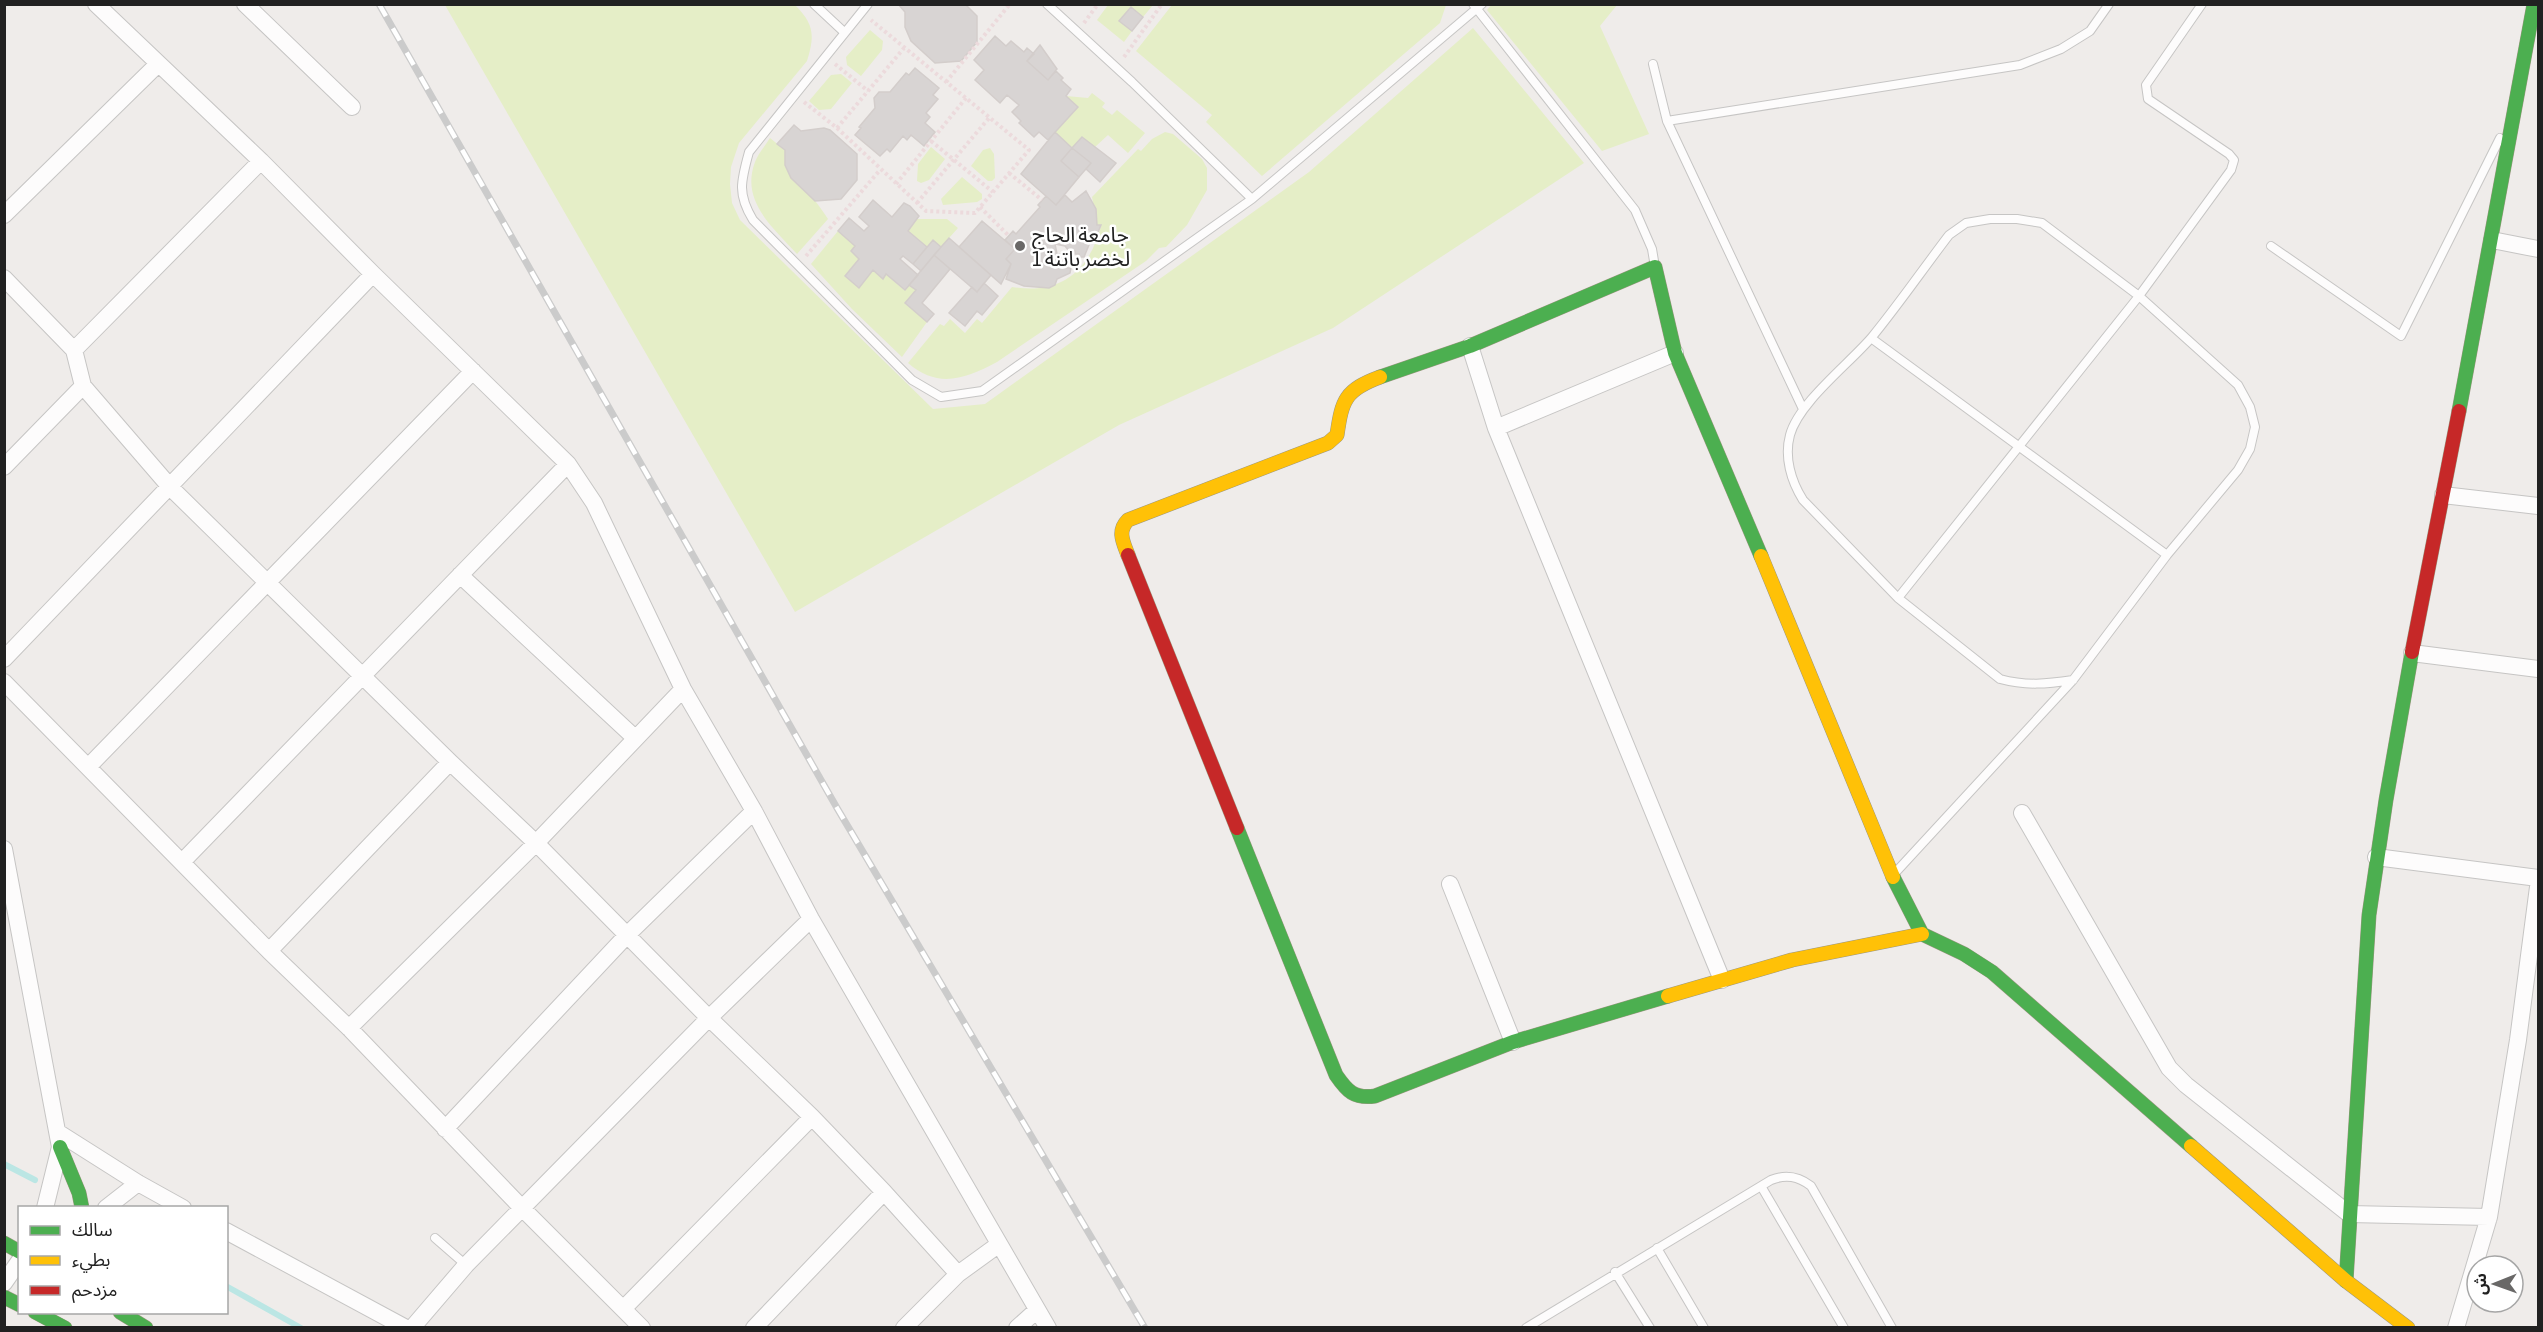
<svg xmlns="http://www.w3.org/2000/svg" width="2543" height="1332" font-family="'Asap Condensed','Noto Sans Arabic',sans-serif">
	<rect width="100%" height="100%" fill="#efecea"/>
	<path fill="#e5eec7" d="M445 5H795C814 24 815 35 807 61L739 143 731 167 730 184 732 203 740 220 933 409 985 404 1309 172 1473 28 1584 163 1333 328 1119 425 795 612Z
		M1108 5H1153L1143 17 1131 7 1119 21 1132 31 1124 42 1097 20Z
		M1172 5V4L1446 5 1440 23 1262 176 1206 122 1212 115 1136 51Z
		M1491 5H1617L1600 26 1649 134 1602 151 1487 10Z
		M870 30 883 41 882 50 861 76 847 65 846 57Z
		M841 74 852 83 831 109 819 110 809 101 831 75Z
		M1092 93 1105 103 1102 107 1112 115 1117 110 1145 133 1128 153 1108 135 1095 147 1082 137 1072 148 1055 132 1077 107 1066 96 1088 98Z
		M1165 132 1173 134 1202 159 1207 168V190L1187 225 1166 247 1159 248 1146 261 997 362C965 379 938 389 908 363L940 324 944 326 950 319 965 333 977 319 982 323 1012 287C1060 295 1089 272 1101 226L1097 225 1092 197 1138 149 1141 151 1152 139Z
		M770 138 785 150C784 181 799 182 816 202 820 207 824 213 828 219L797 254C774 228 740 202 755 162 758 154 765 146 770 138Z
		M931 147 945 159 929 180 921 183 917 181 918 164Z
		M990 148 994 154 995 178 992 181H988L971 166 983 150Z
		M962 177 982 194V199L977 202 943 205 941 199Z
		M917 219H947L958 228 941 247 933 240 927 247 908 231Z
		M838 231 855 246 851 251 859 259 845 276 858 287 873 270 883 279 886 274 904 290 909 285 916 290 906 303 927 322 902 357 852 309 811 264Z"/>
	<g fill="none" stroke-linecap="round" stroke-linejoin="round">
		<path stroke="#bbe6e4" stroke-width="6" d="M4 1164 35 1180
			M226 1286 301 1328"/>
	</g>
	<path fill="#d8d4d3" stroke="#d3cdcb" stroke-width="1.5" d="M898 4H965L977 16V42L961 61 935 63 911 41 905 27V12Z
		M1131 7 1143 17 1132 31 1119 21Z
		M995 36 1006 46 1011 41 1024 52 1027 48 1034 54 1027 61 1048 80 1056 71 1063 78 1061 80 1071 89 1066 96 1078 107 1048 140 1039 132 1034 137 1019 123 1021 121 1012 112 1019 105 1007 95 1000 103 975 80 984 70 974 60Z
		M1040 45 1057 69 1048 80 1027 61Z
		M915 68 939 88 933 95 938 99 926 113 930 117 925 123 935 132 924 146 911 135 907 140 903 136 890 152 887 149 880 156 855 135 861 128 859 127 875 108 874 98 879 92H890L906 73 909 75Z
		M794 125 801 131 824 128 830 130 857 154V180L841 199 815 201 791 178 785 165V150L777 144Z
		M1055 132 1072 148 1061 161 1079 177 1056 205 1021 174Z
		M1082 137 1116 163 1100 182 1086 169 1091 163 1072 148Z
		M1072 148 1091 163 1079 177 1061 161Z
		M1086 191 1096 209 1097 225H1101L1096 237 1091 240 1084 257H1079V254H1075V251H1069L1065 246 1055 244 1057 254H1062L1064 264H1067V268H1071L1070 273 1057 279 1055 285 1049 288 1024 286 1006 279 1011 264 1006 259 1015 249 1005 240 1013 231 1016 234 1040 207 1038 205 1046 196 1056 205 1065 195 1072 202Z
		M873 200 892 217 904 203 910 206 919 216 908 231 927 247 913 264 903 256 900 259 918 275 905 290 886 274 883 279 873 270 859 288 845 276 859 259 851 251 855 246 838 231 849 218 864 231 869 226 859 217Z
		M982 221 1015 249 1006 259 1011 264 1001 284 959 247Z
		M949 238 991 275 977 292 934 255Z
		M933 240 941 247 921 271 913 264Z
		M934 255 950 269 922 303 934 314 927 322 905 303 916 290 909 285Z
		M984 283 998 296 982 315 977 311 965 326 949 313 972 287 977 292Z"/>
	<g fill="none" stroke-linecap="round" stroke-linejoin="round">
		<g stroke="#c6c5c4" stroke-width="10">
			<path id="lane" d="M814 4 844 32
				M868 4 749 152C741 181 737 194 753 220L912 380 941 397 982 391 1252 199 1482 4
				M1047 4 1132 82 1252 199
				M1473 4 1635 210 1652 249 1655 267
				M1653 64 1667 121 1803 409
				M1667 121 2020 65 2061 49 2090 31 2109 4
				M2271 246 2401 336 2500 138
				M1871 338 2167 555
				M1898 598 2139 296 2231 170 2234 160 2229 154 2148 99 2146 85 2202 4
				M1895 873 2073 680 2167 555 2238 470 2250 449 2255 427 2250 407 2238 385 2139 296 2042 223 2017 219H1990L1966 223 1949 235C1923 269 1899 304 1872 337 1849 364 1799 402 1790 435 1784 457 1791 481 1803 500L1898 598 2000 679C2026 686 2047 684 2073 680
				M1761 1186 1844 1328
				M435 1238 466 1265
				M1657 1248 1704 1328
				M1615 1272 1650 1328
				M1526 1328 1771 1180C1786 1174 1798 1176 1811 1186L1892 1328"/>
		</g>
		<g stroke="#c6c5c4" stroke-width="18">
			<path id="street" d="M96 4 261 161 373 274 568 464 594 503 683 689 754 811 811 919 1048 1328
				M245 4 352 107
				M4 215 158 64
				M2492 240 2538 249
				M4 278 74 350 83 386 171 488 450 762 536 843 709 1018 812 1117 884 1192 958 1274
				M1470 346 1496 428 1722 980
				M74 350 261 161
				M1496 428 1675 353
				M4 467 83 386
				M2443 495 2538 506
				M460 575 635 738
				M2412 653 2538 669
				M4 659 373 274
				M4 682 269 951 349 1028 522 1208 642 1328
				M88 767 473 371
				M2022 813 2169 1068 2186 1085 2349 1214 2489 1217
				M4 849 60 1147 45 1208
				M2376 857 2538 878
				M182 862 568 464
				M1450 884 1513 1042
				M269 951 450 762
				M349 1028 536 843 683 689
				M445 1129 628 934 754 811
				M59 1133 138 1183 183 1208
				M106 1208 138 1183
				M226 1231 406 1328
				M4 1283 20 1260
				M623 1309 812 1117
				M412 1328 466 1265 709 1018 811 919
				M754 1328 884 1192
				M904 1328 958 1274 998 1245
				M1017 1328 1037 1310
				M2456 1328 2489 1217 2518 1040 2538 887"/>
		</g>
		<g stroke="#9b9780" stroke-width="15">
			<path id="fast" d="M1380 377 1470 346 1655 267 1675 353 1761 556
				M2459 411 2534 4
				M1237 828 1336 1075C1347 1091 1354 1099 1375 1096L1513 1042 1668 996
				M1893 877 1922 934 1964 954 1992 972 2191 1146
				M60 1147 79 1193 82 1208
				M4 1243 20 1252
				M2346 1281 2369 915 2386 800 2412 652
				M4 1297 20 1305
				M35 1312 65 1328
				M120 1312 146 1328"/>
		</g>
		<g stroke="#9b9780" stroke-width="15">
			<path id="slow" d="M1128 555C1123 542 1117 531 1128 520L1328 443 1337 435C1342 400 1345 390 1380 377
				M1761 556 1893 877
				M1668 996 1792 960 1922 934
				M2191 1146 2346 1281 2408 1328"/>
		</g>
		<g stroke="#9b9780" stroke-width="15">
			<path id="jam" d="M1128 555 1237 828
				M2412 652 2459 411"/>
		</g>
		<path stroke="#ecdadc" stroke-width="4" stroke-dasharray="3 3" stroke-linecap="butt" d="M1084 23 1098 4
			M1124 57 1162 4
			M835 64 868 91
			M946 82 1010 4
			M804 102 837 128 926 211 975 213 1029 150 871 20
			M837 128 904 48
			M931 141 993 192
			M1009 173 1042 200
			M896 184 966 98
			M917 203 989 118
			M980 207 1009 236
			M806 256 880 170"/>
		<use href="#lane" stroke="#fdfcfc" stroke-width="8"/>
		<use href="#street" stroke="#fdfcfc" stroke-width="16"/>
		<use href="#fast" stroke="#4caf50" stroke-width="14"/>
		<use href="#slow" stroke="#ffc107" stroke-width="14"/>
		<use href="#jam" stroke="#c62828" stroke-width="14"/>
		<g stroke="#cbcbcb" stroke-width="7">
			<path id="rail" d="M379 4 837 808 1145 1328"/>
		</g>
		<use href="#rail" stroke="#fff" stroke-width="4.5" stroke-dasharray="14" stroke-linecap="butt"/>
	</g>
	<circle fill="#696867" stroke="#fff" stroke-width="2" cx="1020" cy="246" r="6"/>
	<g text-anchor="middle" dominant-baseline="central" stroke-width="5" stroke-linejoin="round" paint-order="stroke">
		<g font-size="21" fill="#212121" stroke="#fff" text-anchor="start">
			<text x="1032" y="234">جامعة الحاج<tspan x="1032" dy="24">لخضر باتنة 1</tspan></text>
		</g>
	</g>
	<rect width="2543" height="1332" fill="none" stroke="#212121" stroke-width="12"/>
	<rect x="18" y="1206" width="210" height="108" fill="#ffffff" stroke="#a6a6a6" stroke-width="1.5"/>
	<rect x="30" y="1226" width="30" height="9" fill="#4caf50" stroke="#a6a6a6" stroke-width="1.5"/>
	<text x="72" y="1236" font-size="18" fill="#212121">سالك</text>
	<rect x="30" y="1256" width="30" height="9" fill="#ffc107" stroke="#a6a6a6" stroke-width="1.5"/>
	<text x="72" y="1266" font-size="18" fill="#212121">بطيء</text>
	<rect x="30" y="1286" width="30" height="9" fill="#c62828" stroke="#a6a6a6" stroke-width="1.5"/>
	<text x="72" y="1296" font-size="18" fill="#212121">مزدحم</text>
	<g transform="translate(2495 1284) rotate(269)"><circle r="28" fill="#ffffff" stroke="#a6a6a6" stroke-width="1.5"/>
	<path d="M0-4.5L10 22L0 15L-10 22Z" fill="#696867"/>
	<text y="-9" font-size="16" font-weight="bold" text-anchor="middle" fill="#212121">ش</text>
	</g>
</svg>
